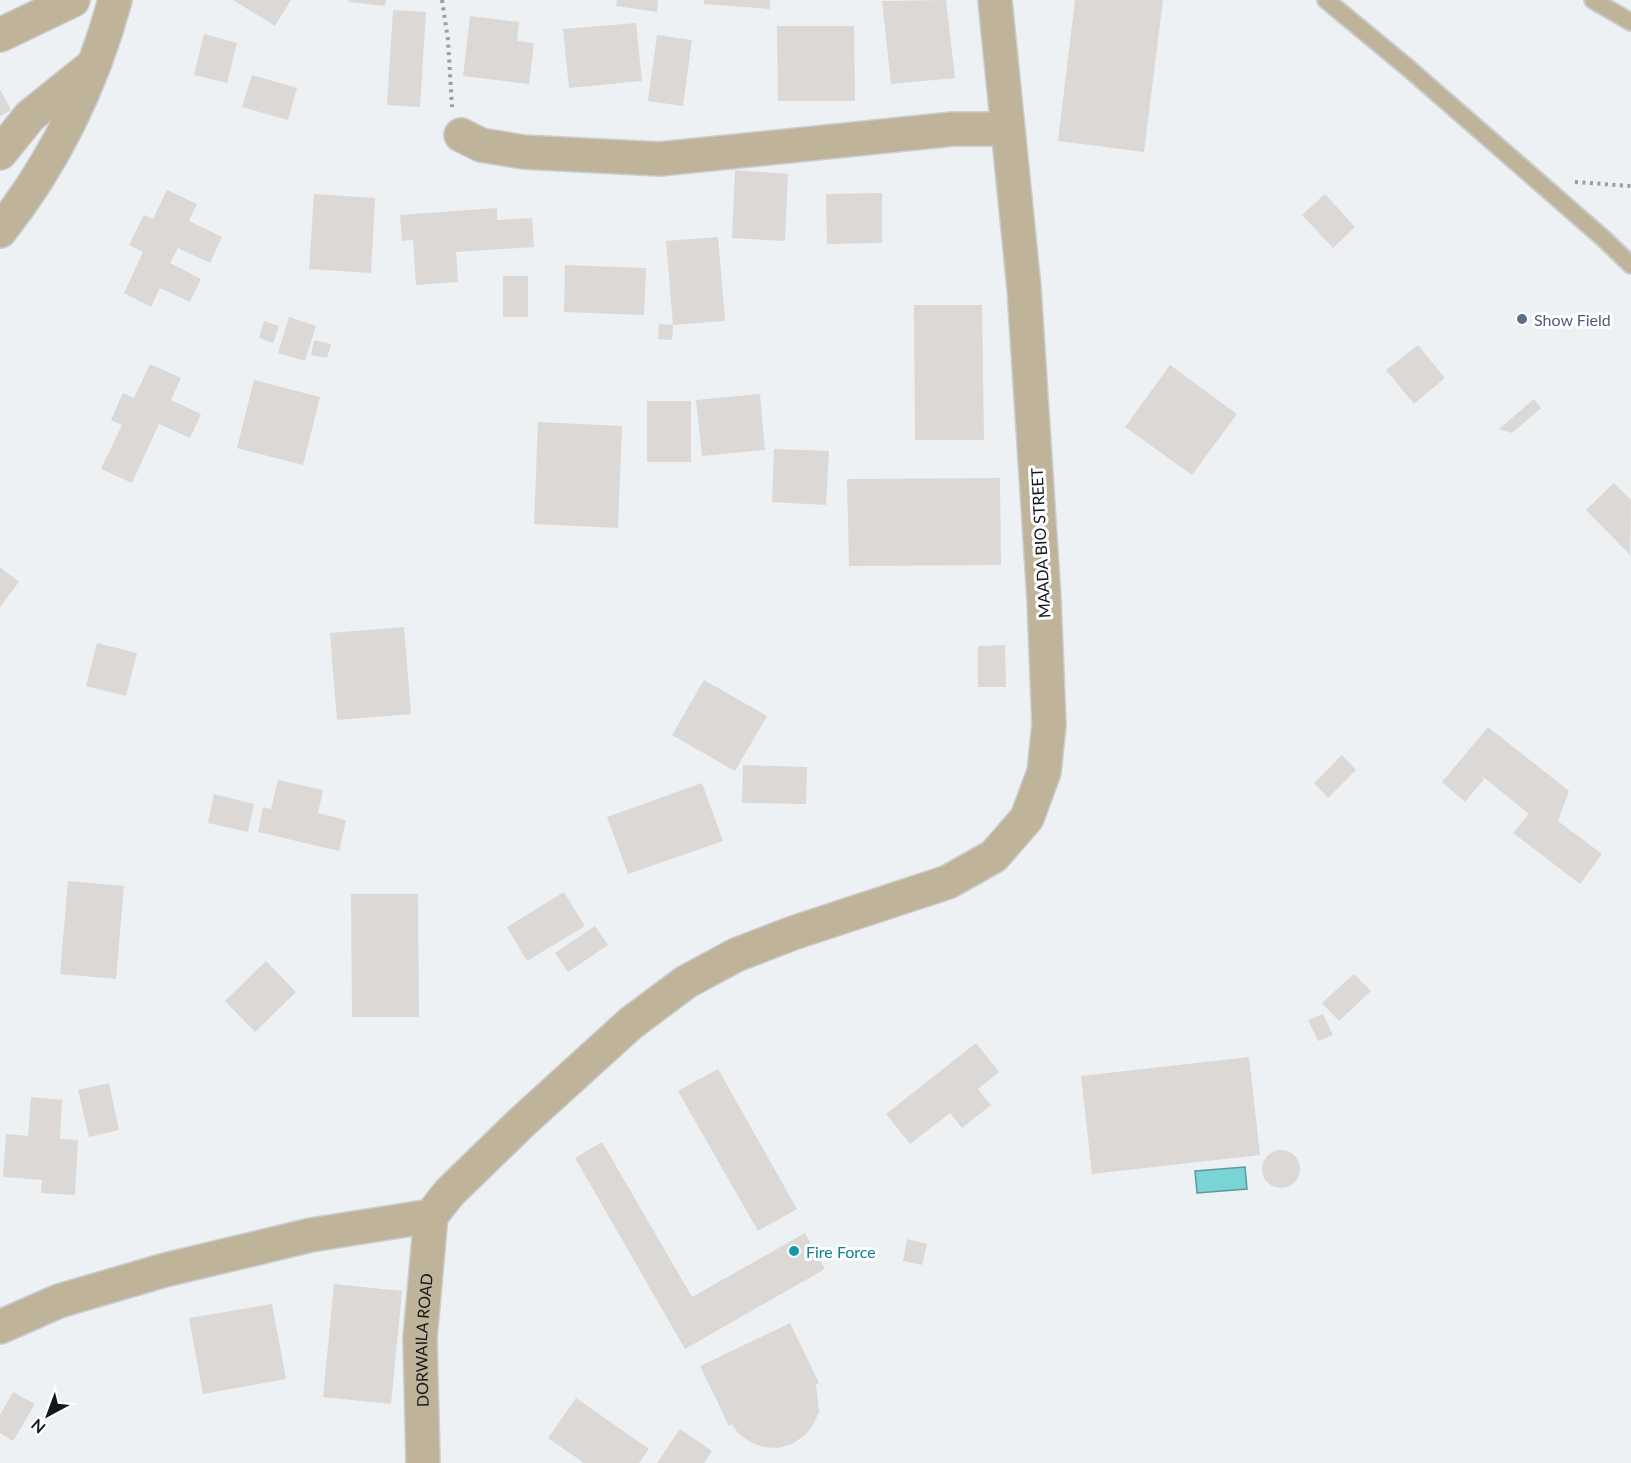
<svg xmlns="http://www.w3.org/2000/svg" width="1631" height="1463" font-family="Lato,sans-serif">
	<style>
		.water { fill: #7ad3d4; stroke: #5b9a9b; stroke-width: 1.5 }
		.building { fill: #dcd8d5 }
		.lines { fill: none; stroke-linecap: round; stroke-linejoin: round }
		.service-casing { stroke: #caced1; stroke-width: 20 }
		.minor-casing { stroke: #caced1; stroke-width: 36 }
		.path { stroke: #9b9ea1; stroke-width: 4; stroke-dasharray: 3 4.5; stroke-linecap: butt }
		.service { stroke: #bfb49a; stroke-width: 16 }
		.minor { stroke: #bfb49a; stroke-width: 33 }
		.service-dot { fill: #5c6f8a; stroke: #fcfeff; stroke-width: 2 }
		.culture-dot { fill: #0f9aa8; stroke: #fcfeff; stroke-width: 2 }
		.labels { text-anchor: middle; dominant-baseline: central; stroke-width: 6; stroke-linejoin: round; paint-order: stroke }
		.service-label { font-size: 16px; fill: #4e5e75; stroke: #fcfeff; text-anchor: start }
		.street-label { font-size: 16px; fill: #141617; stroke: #fcfeff }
		.culture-label { font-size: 16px; fill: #0d838f; stroke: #fcfeff; text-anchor: start }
	</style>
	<rect width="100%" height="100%" fill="#edf1f4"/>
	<path class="water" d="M1245,1167L1247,1189L1197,1193L1195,1171Z"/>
	<path class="building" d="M233,0H291L275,26Z
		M349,0H386L385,6L348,2Z
		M617,0H658L657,12L616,6Z
		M704,0H770V9L704,4Z
		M946,0L955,78L891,84L882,1Z
		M1075,0H1163L1144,152L1058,141Z
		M393,10L426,12L420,107L387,105Z
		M470,16L519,22L517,41L534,43L529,84L463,76Z
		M636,23L642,81L569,88L563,29Z
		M777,26H854L855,101H778Z
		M204,34L237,43L227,83L194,75Z
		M657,35L692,40L683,106L648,101Z
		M252,75L297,88L288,120L242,107Z
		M0,89L11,110L0,116Z
		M735,170L788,174L785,241L732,238Z
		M167,190L197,204L189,221L222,237L210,263L178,248L170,263L201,279L190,302L160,288L151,307L124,293L143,252L129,245L144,215L153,219Z
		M882,193V243L827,244L826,194Z
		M314,194L375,198L371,273L309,269Z
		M1325,194L1355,227L1333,248L1302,215Z
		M497,208V220L532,218L534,247L456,252L458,282L416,285L413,240L402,241L400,215Z
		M718,237L725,321L673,325L666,241Z
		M565,265L646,268L644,315L564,312Z
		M503,276H528V317H503Z
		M914,305H982L984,440H915Z
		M289,317L316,326L305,361L278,353Z
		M264,321L279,326L273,343L259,338Z
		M659,324L673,325L672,340L658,339Z
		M314,340L331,344L327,358L311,355Z
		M1418,345L1445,378L1414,404L1386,370Z
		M150,364L181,378L171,400L201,414L190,438L159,424L132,483L101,469L122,425L111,420L123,393L134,398Z
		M1170,365L1237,414L1192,475L1125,427Z
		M254,380L320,397L303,465L237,448Z
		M760,394L765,450L702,456L696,400Z
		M1534,399L1541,408L1512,433L1499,429Z
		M647,401H691V462H647Z
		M538,422L622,426L618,528L534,524Z
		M774,449L829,451L826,505L772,502Z
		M1000,478L1001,565L849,566L847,479Z
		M1614,483L1631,500L1630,555L1586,510Z
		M0,567L19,582L0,607Z
		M404,627L411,714L337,720L330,633Z
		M97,643L137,653L126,696L86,686Z
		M1005,645L1006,687H978V646Z
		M704,680L767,716L735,771L672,735Z
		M1488,727L1569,791L1558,821L1602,854L1580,884L1513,833L1529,814L1477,772L1484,779L1465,802L1442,782Z
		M1342,755L1356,770L1328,798L1314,783Z
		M743,765L807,767L806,804L742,803Z
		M278,780L323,790L318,813L346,820L339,851L258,832L263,807L271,809Z
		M702,783L723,841L628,874L607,817Z
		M214,794L254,804L248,832L208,823Z
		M68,881L124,886L116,979L60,974Z
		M564,892L585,926L527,961L507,927Z
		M351,894H418L419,1017H352Z
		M595,926L608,945L568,972L555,953Z
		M266,961L296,992L255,1032L225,1001Z
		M1354,974L1371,991L1339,1021L1322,1003Z
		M1323,1014L1333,1035L1318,1041L1308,1020Z
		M976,1043L999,1072L978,1089L991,1105L962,1128L950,1113L910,1144L886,1114Z
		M1249,1057L1260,1155L1092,1174L1081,1076Z
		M718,1069L797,1209L758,1231L678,1091Z
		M109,1083L119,1130L89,1137L78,1090Z
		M31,1097L62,1100L60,1139L78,1140L75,1195L41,1193L42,1180L3,1177L6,1134L28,1136Z
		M602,1142L692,1297L805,1233L825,1269L685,1349L575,1158Z
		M1262 1169a19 19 0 1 1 38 0a19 19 0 1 1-38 0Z
		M907,1239L927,1244L922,1265L903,1261Z
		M334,1284L402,1291L391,1404L323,1397Z
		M272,1304L286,1379L203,1394L189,1318Z
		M790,1323L819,1383L816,1384L819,1412L813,1425L804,1436L792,1444L778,1448L763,1447L750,1442L738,1433L732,1424L729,1426L700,1366Z
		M13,1392L35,1404L13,1441L0,1433V1415Z
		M576,1398L649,1449L639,1463H584L548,1438Z
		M680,1429L712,1451L704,1463H657Z"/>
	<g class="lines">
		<defs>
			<path id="service" d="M1326,0L1407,67L1603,238L1631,265
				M1593,0L1631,22"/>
			<g id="minor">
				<path d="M0,35L73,0"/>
				<path d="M461,135L481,145L523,152L660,159L953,129H1007"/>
				<path d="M0,153L30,116L91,67"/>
				<path d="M0,231C54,163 92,85 115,0"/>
				<path d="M0,1327L59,1301L165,1270L311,1235L431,1216L449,1193L521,1123L631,1023L686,982L736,955L793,933L948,882L994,856L1027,818L1044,772L1049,725L1044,599L1024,288L995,0"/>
				<path id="s1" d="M423,1463L420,1338L431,1216"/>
			</g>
		</defs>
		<use href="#service" class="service-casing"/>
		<use href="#minor" class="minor-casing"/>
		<path class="path" d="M442,0L448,40L452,107
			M1575,182L1631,186"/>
		<use href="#service" class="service"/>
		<use href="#minor" class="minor"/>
	</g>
	<circle class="service-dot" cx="1522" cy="319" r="6"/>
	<circle class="culture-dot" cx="794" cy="1251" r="6"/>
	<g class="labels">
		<g class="service-label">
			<text x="1534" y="319">Show Field</text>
		</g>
		<g class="street-label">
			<text transform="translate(1040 543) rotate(-93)">MAADA BIO STREET</text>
			<text stroke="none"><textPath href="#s1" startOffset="123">DORWAILA ROAD</textPath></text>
		</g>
		<g class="culture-label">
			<text x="806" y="1251">Fire Force</text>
		</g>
	</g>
	<g transform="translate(48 1415) rotate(221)" stroke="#fcfeff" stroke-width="4.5" paint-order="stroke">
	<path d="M0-4.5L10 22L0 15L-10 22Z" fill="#141617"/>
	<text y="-9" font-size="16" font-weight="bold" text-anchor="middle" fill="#141617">N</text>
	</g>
</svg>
